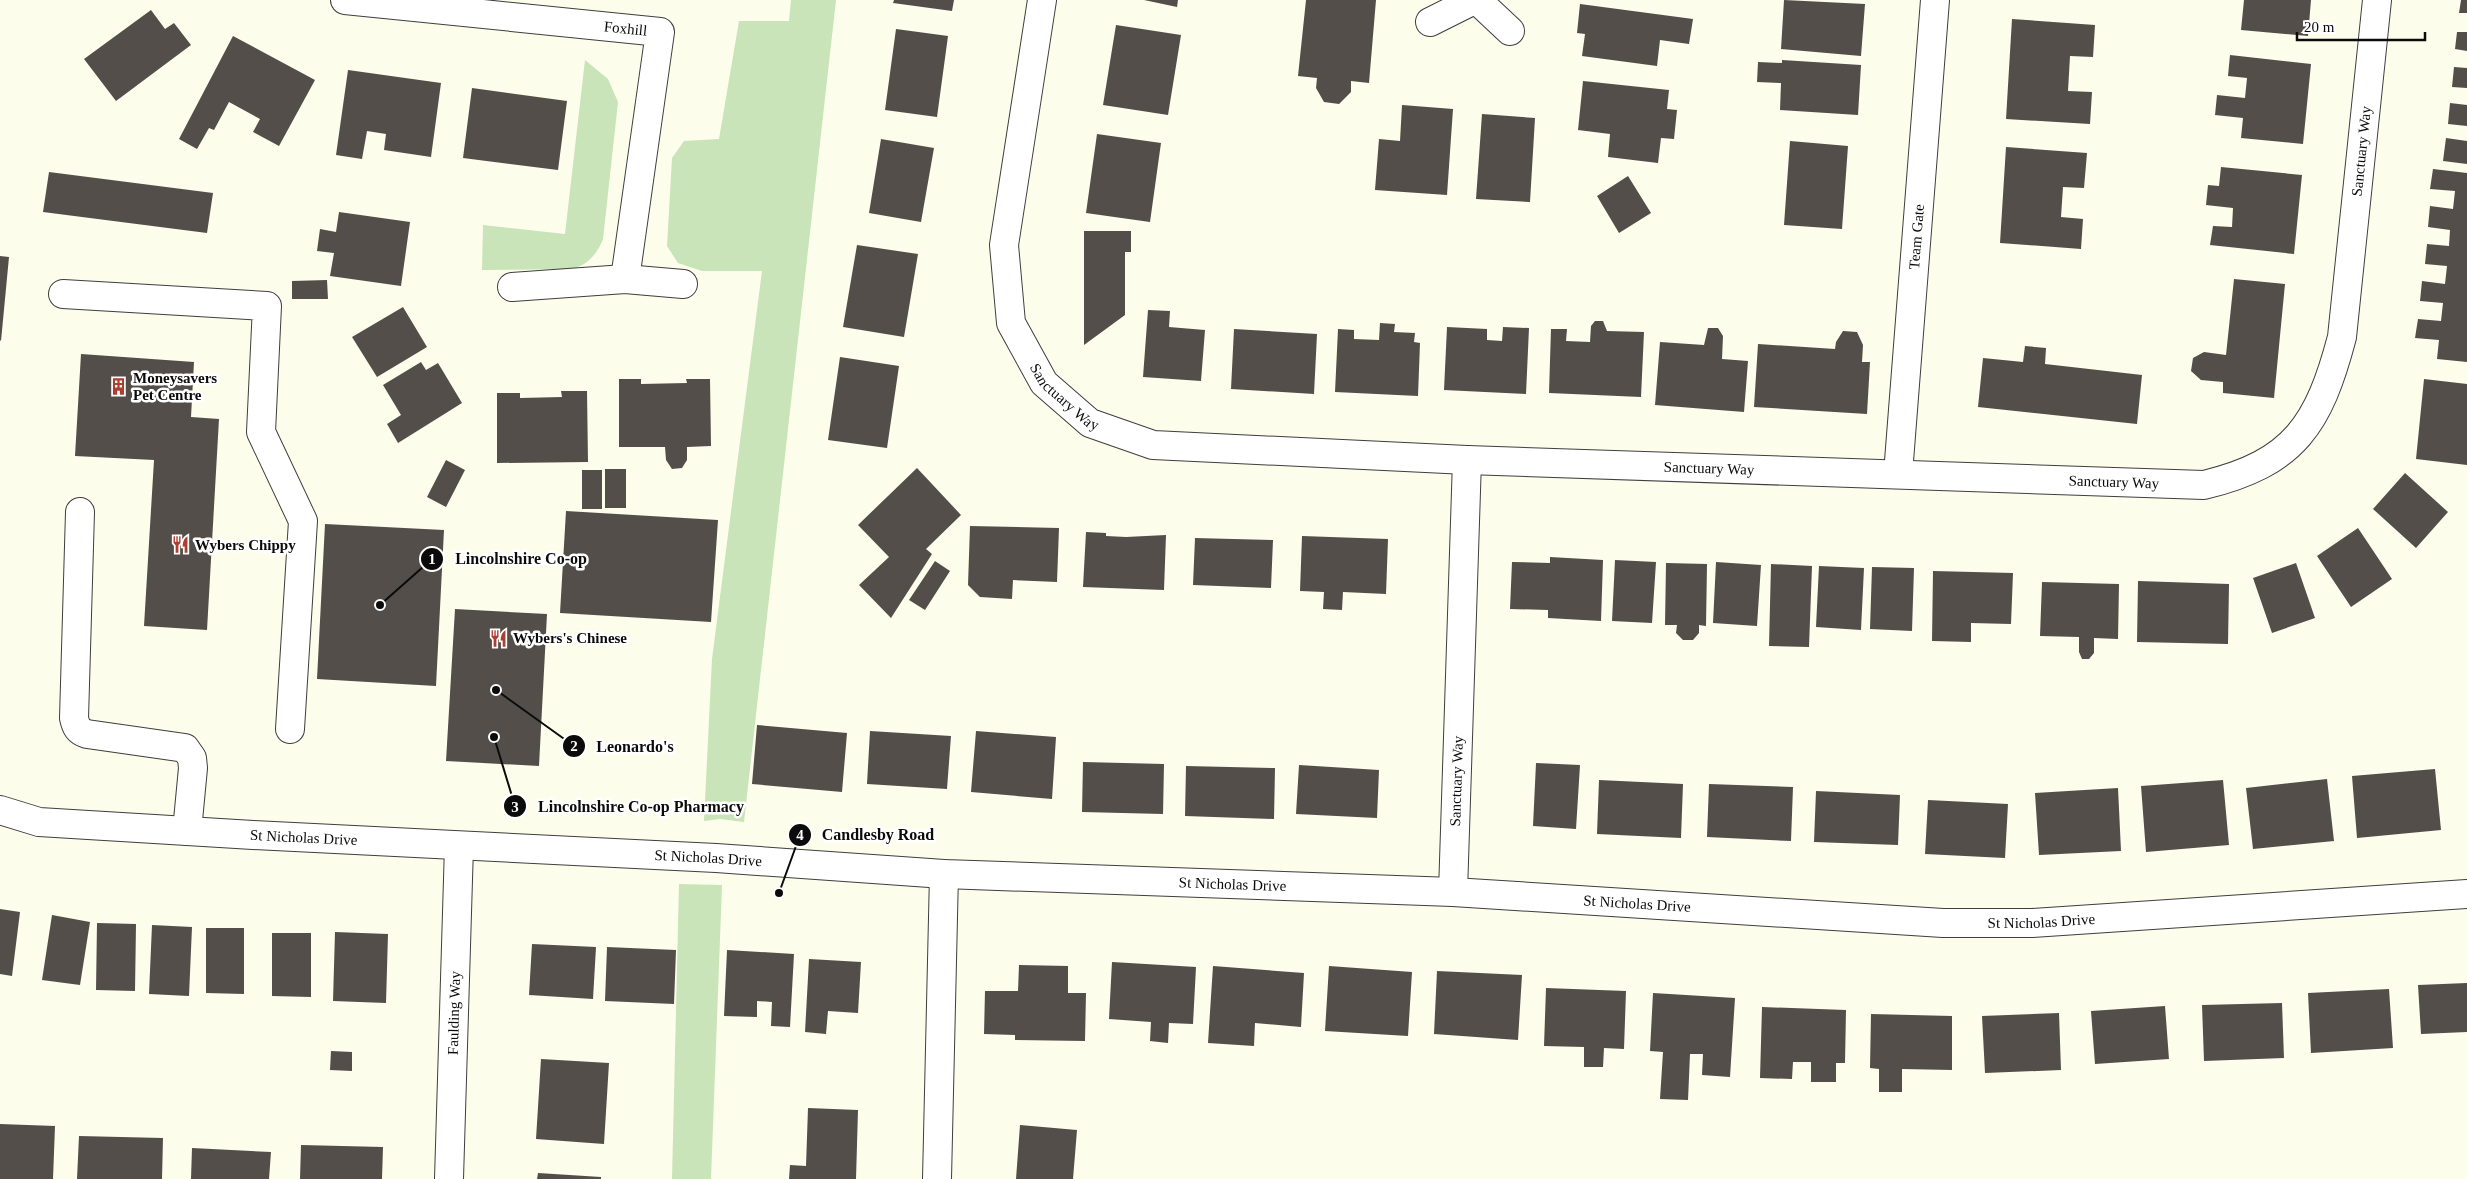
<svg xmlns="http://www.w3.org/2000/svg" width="2467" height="1179" font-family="'Times New Roman',serif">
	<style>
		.green { fill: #c8e4b8 }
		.building { fill: #534e49 }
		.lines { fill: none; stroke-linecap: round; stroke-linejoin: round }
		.minor-casing { stroke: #3e3e3e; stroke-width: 30 }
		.minor { stroke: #fff; stroke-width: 28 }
		.labels { text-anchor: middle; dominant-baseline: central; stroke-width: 5; stroke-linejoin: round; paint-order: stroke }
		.street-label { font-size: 15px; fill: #0b0b0b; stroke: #fff }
		.poi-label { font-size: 15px; font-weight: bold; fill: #0b0b0b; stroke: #fff; text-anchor: start }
		.leader { fill: none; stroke: #0b0b0b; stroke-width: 2 }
		.callout-dot { fill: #0b0b0b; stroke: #fff; stroke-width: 2 }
		.mark-label { font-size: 15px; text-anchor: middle; font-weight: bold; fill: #fff }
		.callout-label { font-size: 16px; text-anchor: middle; font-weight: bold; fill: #0b0b0b; stroke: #fff; stroke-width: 5; stroke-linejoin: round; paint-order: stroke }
	</style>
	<rect width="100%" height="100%" fill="#fdfdeb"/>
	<path class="green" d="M791,0H836L744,822L720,819L704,821L712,659L762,271H702L678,263L667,246L672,158L684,141L719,139L739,21H789Z
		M585,60L608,79L618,102L603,239C597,254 588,265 572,269L482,270L483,225L565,234Z
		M679,884L722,885L711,1179H672Z"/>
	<path class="building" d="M894,0H954L952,11L893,3Z
		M1144,0H1178L1177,7Z
		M1306,0H1376L1369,83L1351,81V92L1339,104L1324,102L1316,88L1317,78L1298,76Z
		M1784,0L1865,4L1861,56L1781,49Z
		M2244,0H2311L2308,36L2241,30Z
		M2461,0H2467V13H2459Z
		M1580,4L1693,19L1689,44L1660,40L1657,66L1582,56L1585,34L1577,33Z
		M151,10L165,29L174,23L191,45L116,101L84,59Z
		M2012,19L2095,25L2093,57L2070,56L2068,91L2092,92L2090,124L2006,119Z
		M1116,25L1181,35L1168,115L1103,105Z
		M896,29L948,36L937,117L885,110Z
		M2457,32H2467V51L2455,49Z
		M233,36L315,80L279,146L253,132L260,119L229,102L214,130L209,128L197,149L179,139Z
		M2230,55L2311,64L2303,144L2241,138L2243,118L2215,115L2217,95L2245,98L2247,78L2228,76Z
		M1782,60L1861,65L1858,115L1780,110L1781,83L1757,82L1758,62L1782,63Z
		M2454,67L2467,68V88L2452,87Z
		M348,70L441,83L431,157L384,150L386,134L367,131L362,159L336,155Z
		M1583,81L1669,90L1667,109L1677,110L1674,139L1661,138L1658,163L1608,157L1610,134L1578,130Z
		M472,88L567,101L558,170L463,158Z
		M2450,103L2467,105V126L2448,124Z
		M1402,105L1453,109L1447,195L1375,190L1379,139L1400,141Z
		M1482,114L1535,118L1530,202L1476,199Z
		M1097,134L1161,143L1150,222L1086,213Z
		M2446,138L2467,141V164L2443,161Z
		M881,139L934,148L921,222L869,213Z
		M1790,141L1848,146L1842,229L1784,225Z
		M2006,147L2087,153L2084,188L2063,187L2061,217L2083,219L2081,249L2000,243Z
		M2221,167L2302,175L2294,254L2210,245L2213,226L2232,227L2233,208L2206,205L2208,185L2219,186Z
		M2433,169L2467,173V362L2437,359L2439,340L2415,338L2418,319L2441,321L2443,303L2420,301L2422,281L2445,284L2447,266L2425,264L2427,244L2449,246L2450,230L2428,227L2430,206L2453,209L2455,191L2430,189Z
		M49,172L213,193L207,233L43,212Z
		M1628,176L1651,213L1619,233L1597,196Z
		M339,212L410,222L401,286L330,276L334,253L317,251L320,229L336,232Z
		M1084,231H1131V252H1125V315L1084,345Z
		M857,245L918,254L904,337L843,327Z
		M0,256L9,257L1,341L0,340Z
		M2234,279L2285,284L2274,398L2223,393V382L2201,380L2191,371L2193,358L2204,352L2226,355Z
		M327,280L328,299H292V281Z
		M403,307L427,347L377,377L352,337Z
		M1148,310L1170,311L1169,327L1205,330L1201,381L1143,377Z
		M1595,321H1603L1607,331L1644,332L1641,397L1549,393L1551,329H1567L1566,341L1590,342L1591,326Z
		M1380,323L1395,324L1394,332L1415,333L1414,342L1420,343L1418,396L1335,392L1338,329L1354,330V339L1379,340Z
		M1447,327L1487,329V340L1502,341L1503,327L1529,328L1526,394L1444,390Z
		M1708,328H1718L1723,336L1722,359L1748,361L1744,412L1655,405L1660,342L1704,345Z
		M1234,329L1317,334L1314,394L1231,389Z
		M1843,331L1857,332L1863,345L1862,362H1870L1867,414L1754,407L1758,344L1835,349L1836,342Z
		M2025,346L2046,348L2045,364L2142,375L2137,424L1978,407L1983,358L2023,362Z
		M81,354L194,362L191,417L219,419L207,630L144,626L154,460L75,456Z
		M840,357L899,366L887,448L828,440Z
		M421,362L426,370L438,363L462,403L398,443L387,424L401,415L383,385Z
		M619,379H641V384L687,383L686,379H710L711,446L687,447V460L682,468L672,469L666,460L665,447H619Z
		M2424,379L2467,384V465L2416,459Z
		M561,391H587L588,462L497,463V393H520V398L562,397Z
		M446,460L465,470L446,507L427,497Z
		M917,468L961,515L926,549L932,554L891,618L859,585L889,557L858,525Z
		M605,469H626V508H605Z
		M582,470H602V509H582Z
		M2405,473L2448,512L2416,548L2373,509Z
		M566,511L718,520L711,622L560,613Z
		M325,524L444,530L436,686L317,679Z
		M970,526L1059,528L1057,582L1013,580L1012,599L980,597L968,585Z
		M2358,528L2392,579L2351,607L2317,556Z
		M1086,532L1106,533V536L1126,537L1166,535L1164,590L1083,587Z
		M1302,536L1388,539L1386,594L1343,592L1342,610L1323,609L1324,592L1300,591Z
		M1195,538L1273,540L1271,588L1193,585Z
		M1550,557L1603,560L1601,621L1548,618V610L1510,609L1512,562L1550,563Z
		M1615,560L1656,562L1652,623L1612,621Z
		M935,561L950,571L925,610L909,600Z
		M1716,562L1761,565L1757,626L1713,623Z
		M1666,563L1707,564L1706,626L1699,625V633L1693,640H1683L1676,633L1677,625H1665Z
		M2296,563L2315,618L2272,633L2253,578Z
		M1771,564L1812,566L1809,647L1769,646Z
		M1819,566L1864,568L1861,630L1816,627Z
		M1872,567L1914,568L1912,631L1870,629Z
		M1933,571L2013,573L2011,624L1971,623V642L1932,641Z
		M2138,581L2229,584L2228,644L2137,642Z
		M2042,582L2119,584L2118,639L2094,638V653L2089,659H2082L2079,652V637L2040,636Z
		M455,609L547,614L539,766L446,761Z
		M757,725L847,733L842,792L752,784Z
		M870,731L951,736L947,789L867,784Z
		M976,731L1056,737L1052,799L971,792Z
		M1083,762L1164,764L1163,814L1082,812Z
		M1536,763L1580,765L1576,829L1533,826Z
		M1299,765L1379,770L1377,818L1296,814Z
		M1186,766L1275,768L1274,819L1185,816Z
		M2435,769L2441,830L2357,838L2352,776Z
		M2327,779L2334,841L2253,849L2246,788Z
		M1599,780L1683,784L1681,838L1597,834Z
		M2223,780L2229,845L2146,852L2141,786Z
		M1709,784L1793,787L1791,841L1707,837Z
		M2118,788L2121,851L2039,855L2035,793Z
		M1816,791L1900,795L1898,845L1814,842Z
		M1928,800L2008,804L2005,858L1925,854Z
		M0,909L20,912L12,976L0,974Z
		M52,915L90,922L80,985L42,980Z
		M97,923L136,924L135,991L96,990Z
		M152,925L192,927L189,996L149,994Z
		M206,928H244V994L206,993Z
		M335,932L388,934L386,1003L333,1001Z
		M272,933H311V997L272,996Z
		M532,944L596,947L593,999L529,995Z
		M607,947L676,950L674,1004L605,1001Z
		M727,950L794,954L790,1027L771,1026L772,1002L757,1001V1017L724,1016Z
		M809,959L861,962L858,1013L828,1011L826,1034L805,1032Z
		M1112,962L1196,967L1193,1024L1169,1023L1168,1043L1150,1041L1151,1022L1109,1019Z
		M1019,965L1068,966V993H1086L1085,1041L1015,1040V1035L984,1034L985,991H1018Z
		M1213,966L1304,973L1301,1027L1255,1023L1254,1046L1208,1043Z
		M1329,966L1412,972L1408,1036L1325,1031Z
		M1437,971L1522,975L1518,1040L1434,1034Z
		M2467,983V1032L2421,1034L2418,985Z
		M1546,988L1626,991L1624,1049L1604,1048L1603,1067H1584V1047L1544,1046Z
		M2389,989L2393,1048L2311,1053L2308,993Z
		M1653,993L1735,998L1730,1077L1702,1075L1703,1054H1690L1688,1100L1660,1099L1663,1052L1650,1051Z
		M2282,1003L2284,1058L2204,1061L2202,1005Z
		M2165,1006L2169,1059L2095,1064L2091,1011Z
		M1762,1007L1846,1010L1845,1063H1836V1082H1811V1062H1793L1792,1079L1760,1078Z
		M2059,1013L2061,1070L1985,1073L1982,1016Z
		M1871,1014L1952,1016V1070L1902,1069V1092H1879V1069L1870,1068Z
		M331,1051L352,1052V1071L330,1070Z
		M541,1059L609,1063L604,1144L536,1139Z
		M808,1108L858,1110L856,1179H789L790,1165L806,1166Z
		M0,1124L55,1126L53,1179H0Z
		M1020,1125L1077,1130L1073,1179H1016Z
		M79,1136L163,1138L162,1179H77Z
		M301,1145L383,1147L382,1179H300Z
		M192,1148L271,1152L269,1179H191Z
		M538,1173L601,1177V1179H537Z"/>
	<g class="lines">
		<defs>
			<g id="minor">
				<path id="s1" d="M345,0L660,32L625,279"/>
				<path id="s2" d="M1042,0L1004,245L1011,323L1044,383L1090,423L1153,445L1467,460L2204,485C2295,463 2319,424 2342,337L2377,0"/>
				<path d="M1477,0L1510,31"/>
				<path d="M1430,22L1474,0"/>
				<path d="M512,287L625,279L683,284"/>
				<path d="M63,294L267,306L261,432L303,521L290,729"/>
				<path id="s3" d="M1898,474L1935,0"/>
				<path d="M80,512L74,718C76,727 78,731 87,734L185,748L192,758L193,768L187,831"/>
				<path id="s4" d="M0,810L39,822L253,835L716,858L944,874L1453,892L1943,923H2032L2467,894"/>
				<path id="s5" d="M1453,892L1467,460"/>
				<path id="s6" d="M449,1179L459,846"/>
				<path d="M937,1179L944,874"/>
			</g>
		</defs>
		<use href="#minor" class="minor-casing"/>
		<use href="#minor" class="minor"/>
	</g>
	<defs>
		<symbol id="building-bare" viewBox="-9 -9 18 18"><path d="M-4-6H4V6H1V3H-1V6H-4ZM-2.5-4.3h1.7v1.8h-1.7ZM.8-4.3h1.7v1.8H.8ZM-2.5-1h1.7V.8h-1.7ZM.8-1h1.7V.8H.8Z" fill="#ae3e30" stroke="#fff" stroke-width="2.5" paint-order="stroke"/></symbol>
		<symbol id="restaurant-bare" viewBox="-9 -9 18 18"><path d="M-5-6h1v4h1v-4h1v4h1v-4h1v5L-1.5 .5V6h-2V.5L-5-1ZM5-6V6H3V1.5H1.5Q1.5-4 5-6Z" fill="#ae3e30" stroke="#fff" stroke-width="2.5" paint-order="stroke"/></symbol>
	</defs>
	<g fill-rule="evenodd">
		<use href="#building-bare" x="106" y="374" width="25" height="25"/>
		<use href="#restaurant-bare" x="168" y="532" width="25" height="25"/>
		<use href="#restaurant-bare" x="486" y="626" width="25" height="25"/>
	</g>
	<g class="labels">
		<g class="street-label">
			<text stroke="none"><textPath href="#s1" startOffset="282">Foxhill</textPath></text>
			<text stroke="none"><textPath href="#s2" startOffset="1978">Sanctuary Way</textPath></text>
			<text stroke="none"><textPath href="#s3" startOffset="238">Team Gate</textPath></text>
			<text stroke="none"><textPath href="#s2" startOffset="419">Sanctuary Way</textPath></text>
			<text stroke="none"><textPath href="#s2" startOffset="1079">Sanctuary Way</textPath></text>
			<text stroke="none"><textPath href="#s2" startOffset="1484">Sanctuary Way</textPath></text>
			<text stroke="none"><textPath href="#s5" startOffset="111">Sanctuary Way</textPath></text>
			<text stroke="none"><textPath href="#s4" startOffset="306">St Nicholas Drive</textPath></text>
			<text stroke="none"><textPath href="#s4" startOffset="711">St Nicholas Drive</textPath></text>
			<text stroke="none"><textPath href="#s4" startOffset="1236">St Nicholas Drive</textPath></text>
			<text stroke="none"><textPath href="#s4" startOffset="1641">St Nicholas Drive</textPath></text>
			<text stroke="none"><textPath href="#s4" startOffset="2046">St Nicholas Drive</textPath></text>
			<text stroke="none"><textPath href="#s6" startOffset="166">Faulding Way</textPath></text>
		</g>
		<g class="poi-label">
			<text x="133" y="378">Moneysavers<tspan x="133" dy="17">Pet Centre</tspan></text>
			<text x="195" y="545">Wybers Chippy</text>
			<text x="513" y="638">Wybers's Chinese</text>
		</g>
	</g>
	<path class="leader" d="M380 605L432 559M496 690L574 746M494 737L515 806M779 893L800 835"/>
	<g class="callout-dot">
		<circle cx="380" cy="605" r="5"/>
		<circle cx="496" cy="690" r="5"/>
		<circle cx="494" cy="737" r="5"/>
		<circle cx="779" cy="893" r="5"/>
		<circle cx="432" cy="559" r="12"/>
		<circle cx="574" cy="746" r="12"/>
		<circle cx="515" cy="806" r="12"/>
		<circle cx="800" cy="835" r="12"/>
	</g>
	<g class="mark-label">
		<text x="432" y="564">1</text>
		<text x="574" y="751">2</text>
		<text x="515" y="812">3</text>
		<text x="800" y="840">4</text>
	</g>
	<g class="callout-label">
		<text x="521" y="564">Lincolnshire Co-op</text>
		<text x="635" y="752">Leonardo's</text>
		<text x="641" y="812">Lincolnshire Co-op Pharmacy</text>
		<text x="878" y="840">Candlesby Road</text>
	</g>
	<path d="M2297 32v8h128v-8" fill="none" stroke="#0b0b0b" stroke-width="2.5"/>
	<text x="2304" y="32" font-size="15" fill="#0b0b0b" stroke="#ffffff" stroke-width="4" paint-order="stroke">20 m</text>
</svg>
